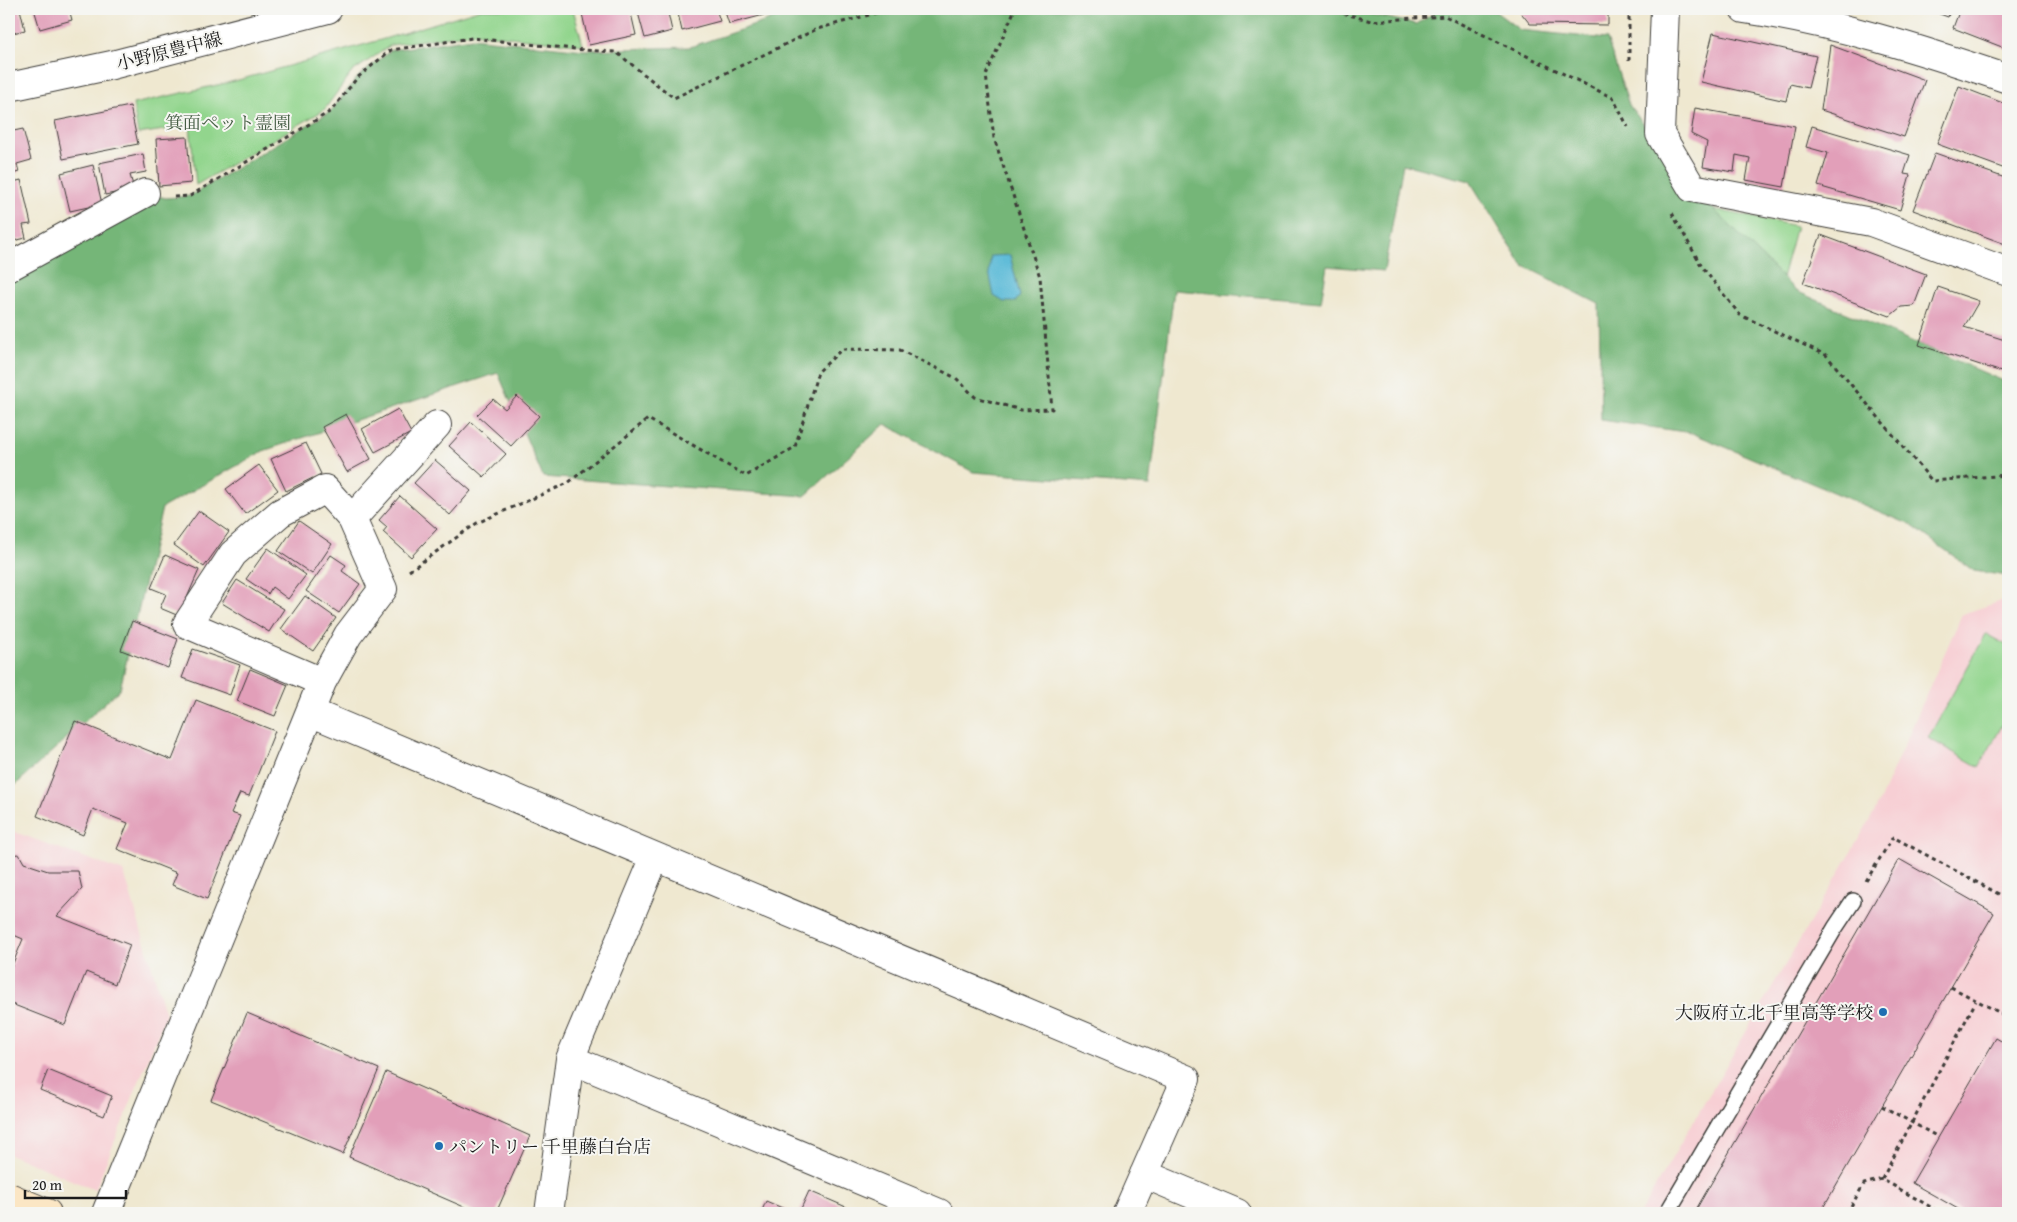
<svg xmlns="http://www.w3.org/2000/svg" width="2017" height="1222" font-family="'Gentium Book Plus','Noto Serif JP',serif">
	<style>
		.built { fill: #f7cfd4 }
		.green { fill: #92d58d; stroke: #577854 }
		.forest { fill: #75b678; stroke: #48694a }
		.water { fill: #59b9d7; stroke: #3a6a7a }
		.building { fill: #e29fb9 }
		.lines { fill: none; stroke-linecap: round; stroke-linejoin: round }
		.service-casing { stroke: #3c3b37; stroke-width: 18 }
		.minor-casing { stroke: #3c3b37; stroke-width: 30 }
		.tertiary-casing { stroke: #3c3b37; stroke-width: 30 }
		.secondary-casing { stroke: #3c3b37; stroke-width: 30 }
		.path { stroke: #3c3b37; stroke-width: 3; stroke-dasharray: 4 4; stroke-linecap: butt }
		.service { stroke: #fff; stroke-width: 15 }
		.minor { stroke: #fff; stroke-width: 28 }
		.tertiary { stroke: #fff; stroke-width: 28 }
		.secondary { stroke: #fbe6c4; stroke-width: 28 }
		.path-bridge { stroke: #3c3b37; stroke-width: 3; stroke-dasharray: 4 4; stroke-linecap: butt }
		.poi-dot { fill: #1f6fb2; stroke: #f6f6f2; stroke-width: 2 }
		.labels { text-anchor: middle; dominant-baseline: central; stroke-width: 4; stroke-linejoin: round; paint-order: stroke }
		.street-label { font-size: 18px; fill: #1c1c1c; stroke: #f6f6f2 }
		.park-label { font-size: 18px; fill: #455d44; stroke: #f6f6f2 }
		.poi-label { font-size: 18px; fill: #1c1c1c; stroke: #f6f6f2; text-anchor: end }
	</style>
	<rect width="100%" height="100%" fill="#f6f6f2"/>
	<filter id="ink" filterUnits="userSpaceOnUse"><feTurbulence type="fractalNoise" baseFrequency=".02" numOctaves="2"/><feDisplacementMap in="SourceGraphic" scale="10" xChannelSelector="R" yChannelSelector="G"/><feConvolveMatrix kernelMatrix="1 2 1 2 8 2 1 2 1" color-interpolation-filters="sRGB"/></filter>
	<filter id="wash" filterUnits="userSpaceOnUse"><feTurbulence type="fractalNoise" baseFrequency=".0096" numOctaves="4" result="noise"/><feDisplacementMap in="SourceGraphic" scale="20" xChannelSelector="R" yChannelSelector="G"/><feGaussianBlur stdDeviation="1.12" result="paint"/><feColorMatrix in="noise" values="0 0 0 0 0 0 0 0 0 0 0 0 0 0 0 0 0 1.4 0 .05"/><feComposite in="paint" operator="in"/></filter>
	<g filter="url(#wash)">
		<rect width="100%" height="100%" fill="#efe8d0"/>
		<path class="built" d="M2008,599V1213H1640L1875,811L1962,614Z
			M9,830L124,872L166,1015L95,1190L9,1154Z"/>
		<path class="green" d="M481,9H573L583,45L472,33L391,45L352,72L324,110L196,185L190,126L138,134L133,104L235,81L384,39Z
			M1692,205L1796,226L1779,289Z
			M1986,634L2008,646V715L1979,767L1928,738Z"/>
		<path class="forest" d="M802,9H1345L1417,24L1440,9H1492L1520,30L1607,39L1629,105L1692,188L1796,291L2008,383V576L1974,571L1911,525L1692,433L1601,420L1599,304L1522,265L1470,181L1403,164L1384,271L1327,266L1321,302L1174,290L1150,486L973,472L885,424L805,496L543,477L498,373L263,451L162,508L120,689L10,790L9,789V267L145,193L166,198L190,196L331,111L357,78L391,50L472,38L584,50L690,47Z"/>
		<path class="water" d="M1010,255L1020,296L1015,302H1004L994,296L989,272L991,256Z"/>
		<g id="blocks">
			<path class="building" d="M9,9H20L25,30L9,34Z
				M34,9H69L72,20L40,29Z
				M581,9H630L636,35L589,45Z
				M637,9H673V12L668,13L672,31L645,38Z
				M677,9H716L720,21L682,31Z
				M724,9H763L764,15L729,24Z
				M1518,9H1608V25L1530,24Z
				M1926,9H1951L1948,17Z
				M1960,9H2008L2007,49L1953,28Z
				M1713,33L1816,56L1808,88L1790,84L1786,101L1701,82Z
				M1830,45L1925,80L1904,137L1821,110Z
				M1959,86L2008,105V170L1937,144Z
				M130,106L138,144L63,159L55,121Z
				M1695,108L1795,126L1784,187L1746,180L1750,158L1736,155L1734,172L1703,167L1707,142L1691,134Z
				M1812,126L1910,155L1904,174L1910,175L1900,210L1818,186L1828,153L1806,147Z
				M23,129L31,160L17,164L19,172L9,175V132Z
				M187,137L191,183L159,186L156,139Z
				M1935,153L2008,179V245L1913,210Z
				M143,154L146,172L130,175L134,189L105,195L99,163Z
				M93,165L102,204L70,211L61,173Z
				M21,180L31,224L23,225L26,238L9,242V183Z
				M1821,235L1926,274L1914,306L1901,307L1890,316L1803,283Z
				M1938,287L1979,301L1964,327L2008,341V374L1919,345Z
				M517,396L539,416L511,446L477,415L493,399L505,409Z
				M398,409L411,433L375,452L362,429Z
				M346,414L371,459L347,472L322,427Z
				M471,422L506,454L484,477L449,446Z
				M306,443L321,474L286,491L271,459Z
				M435,460L471,491L450,515L414,483Z
				M259,465L278,490L245,514L226,489Z
				M400,496L437,529L411,557L383,532L387,527L379,520Z
				M199,511L229,532L204,567L174,545Z
				M299,521L332,544L312,574L278,551Z
				M268,548L306,575L288,599L272,587L268,594L246,579Z
				M165,555L199,570L179,616L160,608L166,594L151,588Z
				M331,555L346,565L342,571L360,584L339,613L306,591Z
				M237,580L284,609L269,632L222,603Z
				M305,596L336,618L313,651L281,629Z
				M132,621L178,639L168,668L121,650Z
				M193,649L240,665L230,695L182,678Z
				M250,669L288,685L275,716L237,701Z
				M196,700L275,731L249,796L240,793L231,813L240,816L207,899L172,885L177,873L117,849L128,823L93,809L83,835L37,816L75,721L172,760Z
				M19,854L24,863L48,871H78L82,889L57,916L130,945L115,984L86,972L65,1025L9,1003V973L23,939L9,933V855Z
				M1899,859L1994,913L1820,1213H1694Z
				M247,1013L379,1069L343,1154L211,1100Z
				M1996,1038L2008,1045V1213H1965L1912,1183Z
				M48,1070L112,1096L104,1116L40,1090Z
				M386,1072L530,1136L496,1213H478L349,1157Z
				M809,1191L860,1213H799Z
				M766,1201L794,1213H761Z"/>
		</g>
	</g>
	<g filter="url(#ink)">
		<use href="#blocks" fill-opacity="0" stroke="#3c3b37" stroke-width="1"/>
		<g class="lines">
			<defs>
				<path id="service" d="M1667,1213L1835,928L1853,901"/>
				<path id="minor" d="M1665,9L1660,134L1692,188L1871,222L2008,272
					M1744,9C1834,22 1922,50 2008,79
					M9,267L145,193
					M352,519L437,425
					M310,712L1186,1079L1127,1213
					M570,1059L939,1213
					M1144,1174L1237,1213
					M106,1213L322,682L348,635L383,589L352,519L325,489L280,513L233,554L187,624L322,682
					M549,1213L570,1059L655,857"/>
				<path id="tertiary" d="M9,87L112,65L328,9"/>
				<path id="secondary" d="M9,1197L47,1213"/>
			</defs>
			<use href="#service" class="service-casing"/>
			<use href="#minor" class="minor-casing"/>
			<use href="#tertiary" class="tertiary-casing"/>
			<use href="#secondary" class="secondary-casing"/>
			<path class="path" d="M1328,9L1371,21L1445,16L1613,98L1628,127
				M1629,9V63
				M174,197L190,196L331,111L357,78L391,50L472,38L584,50L616,52L674,98L817,29L891,9
				M1672,213L1702,267L1740,315L1826,355L1932,481L2008,475
				M409,571L477,523L568,483L648,419L746,476L795,447L818,372L842,349L900,350L956,378L975,397L1021,410L1052,409L1040,277L994,138L986,75L1015,9
				M1866,881L1893,837L2008,899
				M1951,987L2008,1017
				M1882,1179L1976,1001
				M1847,1213L1864,1184L1882,1179L1941,1213"/>
			<use href="#service" class="service"/>
			<use href="#minor" class="minor"/>
			<use href="#tertiary" class="tertiary"/>
			<use href="#secondary" class="secondary"/>
			<path class="path-bridge" d="M1882,1106L1938,1137"/>
		</g>
	</g>
	<g class="poi-dot">
		<circle cx="1883" cy="1012" r="5"/>
		<circle cx="439" cy="1146" r="5"/>
	</g>
	<g class="labels">
		<g class="street-label">
			<text transform="translate(169 51) rotate(-14)">小野原豊中線</text>
		</g>
		<g class="park-label">
			<text x="228" y="122">箕面ペット霊園</text>
		</g>
		<g class="poi-label">
			<text x="1873" y="1012">大阪府立北千里高等学校</text>
			<text x="449" y="1146" text-anchor="start">パントリー 千里藤白台店</text>
		</g>
	</g>
	<rect width="2017" height="1222" fill="none" stroke="#f6f6f2" stroke-width="30"/>
	<path d="M25 1190v8h101v-8" fill="none" stroke="#1c1c1c" stroke-width="2.5"/>
	<text x="32" y="1190" font-size="15" fill="#1c1c1c" stroke="#f6f6f2" stroke-width="4" paint-order="stroke">20 m</text>
</svg>
